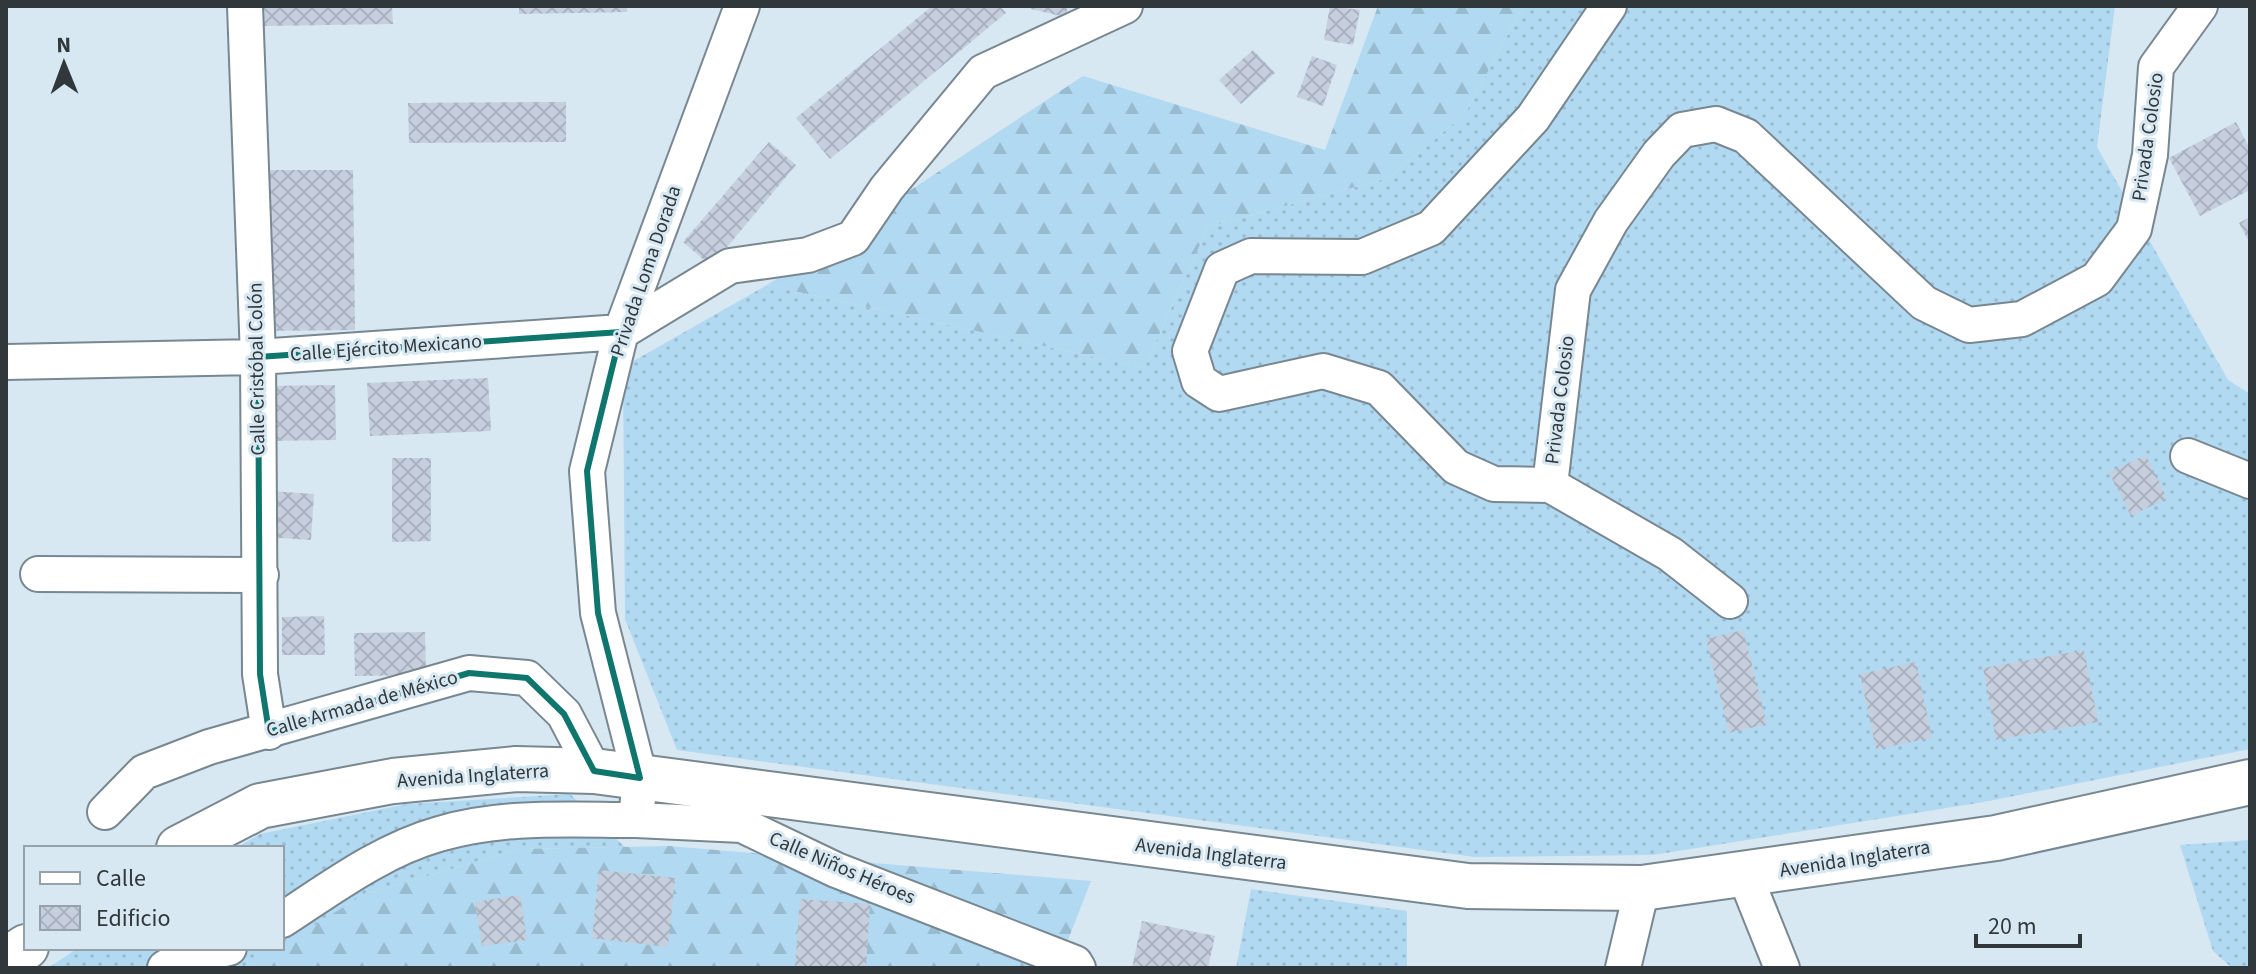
<svg xmlns="http://www.w3.org/2000/svg" width="2256" height="974" font-family="'Source Sans 3',sans-serif">
	<style>
		.grass { fill: url(#grass-dots) }
		.forest { fill: url(#forest-firs) }
		.building { fill: url(#building-cross-hatch) }
		.lines { fill: none; stroke-linecap: round; stroke-linejoin: round }
		.minor-casing { stroke: #788790; stroke-width: 38 }
		.secondary-casing { stroke: #788790; stroke-width: 48 }
		.minor { stroke: #fff; stroke-width: 34 }
		.secondary { stroke: #fff; stroke-width: 44 }
		.marked { fill: none; stroke: #0f766e; stroke-width: 6; stroke-linejoin: round }
		.labels { text-anchor: middle; dominant-baseline: central; stroke-width: 6; stroke-linejoin: round; paint-order: stroke }
		.street-label { font-size: 20px; fill: #31383c; stroke: #d7e8f2 }
	</style>
	<defs>
		<pattern id="grass-dots" width="8" height="8" patternUnits="userSpaceOnUse" patternTransform="scale(2)"><rect width="8" height="8" fill="#b1d9f1"/><path d="M2 2h.1M6 6h.1" fill="none" stroke="#99bbd0" stroke-width="1.8" stroke-linecap="round"/></pattern>
		<pattern id="forest-firs" width="22" height="20" patternUnits="userSpaceOnUse" patternTransform="scale(2)"><rect width="22" height="20" fill="#b1d9f1"/><path d="M5 1l3.5 6h-7zM16 11l3.5 6h-7z" fill="#99bbd0"/></pattern>
		<pattern id="building-cross-hatch" width="8" height="8" patternUnits="userSpaceOnUse" patternTransform="scale(2)"><rect width="8" height="8" fill="#c6cfde"/><path d="M0 0l8 8M0 8l8-8" fill="none" stroke="#abb2bf"/></pattern>
	</defs>
	<rect width="100%" height="100%" fill="#d7e8f2"/>
	<path class="grass" d="M1523,6H2115L2097,147L2228,380L2250,394V749L1984,802L1653,855L1475,857L677,750L625,619L623,367L767,285L1144,368L1208,227L1388,178L1465,114Z
		M570,794L625,847L519,849L363,895L282,947V848H236L260,834L407,804Z
		M2250,840V968H2232L2213,951L2180,845Z
		M1251,889L1407,911V968H1236Z
		M78,948H280L245,968H48Z"/>
	<path class="forest" d="M1378,6H1523L1465,114L1388,178L1208,227L1144,368L767,285L1083,76L1325,150Z
		M669,846L1091,881L1057,968H245L363,895L519,849Z"/>
	<path class="building" d="M260,6H392L393,24L261,26Z
		M519,6H627V12L519,14Z
		M932,6H1000L1006,13L830,159L796,118Z
		M1032,6H1068L1065,17L1031,9Z
		M1330,6L1360,10L1353,45L1324,40Z
		M1253,50L1275,73L1241,104L1219,80Z
		M1312,56L1337,65L1323,106L1297,97Z
		M566,102V142L409,143L408,103Z
		M2236,122L2250,149V190L2200,216L2169,158Z
		M769,142L796,165L711,266L683,242Z
		M260,170H353L355,330L262,331Z
		M2250,217V244L2239,223Z
		M488,378L491,431L370,436L367,383Z
		M335,385L336,440L268,441L267,386Z
		M2146,455L2167,498L2131,516L2109,472Z
		M392,458H431V541L392,542Z
		M270,491L314,494L311,540L266,537Z
		M324,616L325,655H282V617Z
		M1743,630L1767,724L1729,733L1706,639Z
		M425,632L426,675L355,676L354,633Z
		M2084,650L2098,722L1996,740L1983,668Z
		M1916,662L1932,738L1876,749L1860,674Z
		M599,870L675,878L668,947L592,938Z
		M520,895L527,940L482,946L475,902Z
		M800,899L870,904L866,968L795,966Z
		M1142,921L1215,936L1208,968H1132Z"/>
	<g class="lines">
		<defs>
			<path id="minor" d="M245,6L258,357L260,674L269,732
				M742,6L621,332L587,471L598,613L640,778L636,820L742,825L836,870L1075,963L1078,968
				M1609,6L1533,118L1431,228L1362,257L1251,256L1222,269L1190,351L1199,381L1219,394L1323,371L1379,388L1456,467L1494,484L1550,485L1573,290L1611,221L1659,154L1682,130L1716,124L1746,136L1924,303L1969,325L2022,319L2097,279L2134,229L2150,155L2156,67L2200,6
				M6,362L258,357L621,332L730,266L808,255L853,238L887,188L983,72L1125,6
				M2188,456L2250,481
				M1550,485L1670,554L1730,601
				M38,574L261,575
				M105,812L144,772L209,747L469,673L527,678L564,714L594,771
				M1745,876L1782,968
				M282,920C331,888 382,850 439,834C502,815 570,820 636,820
				M165,968L178,960L229,948
				M1623,968L1642,888"/>
			<path id="secondary" d="M179,848L260,806L393,781L516,769L594,771L1468,886L1642,888L1996,838L2250,782
				M6,960L26,947"/>
		</defs>
		<use href="#minor" class="minor-casing"/>
		<use href="#secondary" class="secondary-casing"/>
		<use href="#minor" class="minor"/>
		<use href="#secondary" class="secondary"/>
	</g>
	<path class="marked" d="M621,332L587,471L598,613L640,778L594,771L564,714L527,678L469,673L269,732L260,674L258,357Z"/>
	<g class="labels">
		<g class="street-label">
			<text transform="translate(2148 137) rotate(-82)">Privada Colosio</text>
			<text transform="translate(646 271) rotate(-71)">Privada Loma Dorada</text>
			<text transform="translate(386 348) rotate(-4)">Calle Ejército Mexicano</text>
			<text transform="translate(257 369) rotate(-91)">Calle Cristóbal Colón</text>
			<text transform="translate(1560 400) rotate(-83)">Privada Colosio</text>
			<text transform="translate(362 704) rotate(-16)">Calle Armada de México</text>
			<text transform="translate(473 776) rotate(-4)">Avenida Inglaterra</text>
			<text transform="translate(1211 854) rotate(7)">Avenida Inglaterra</text>
			<text transform="translate(1855 859) rotate(-9)">Avenida Inglaterra</text>
			<text transform="translate(842 868) rotate(23)">Calle Niños Héroes</text>
		</g>
	</g>
	<rect width="2256" height="974" fill="none" stroke="#31383c" stroke-width="16"/>
	<rect x="24" y="846" width="260" height="104" fill="#d7e8f2" stroke="#95a2a9" stroke-width="2"/>
	<rect x="40" y="872" width="40" height="12" fill="#ffffff" stroke="#95a2a9" stroke-width="2"/>
	<text x="96" y="886" font-size="24" fill="#31383c">Calle</text>
	<rect x="40" y="906" width="40" height="24" fill="url(#building-cross-hatch)" stroke="#95a2a9" stroke-width="2"/>
	<text x="96" y="926" font-size="24" fill="#31383c">Edificio</text>
	<g transform="translate(64 64) rotate(359)" stroke="#d7e8f2" stroke-width="6" paint-order="stroke">
	<path d="M0-6L14 30L0 20L-14 30Z" fill="#31383c"/>
	<text y="-12" font-size="22" font-weight="bold" text-anchor="middle" fill="#31383c">N</text>
	</g>
	<path d="M1976 934v12h104v-12" fill="none" stroke="#31383c" stroke-width="4"/>
	<text x="1988" y="934" font-size="24" fill="#31383c" stroke="#d7e8f2" stroke-width="6" paint-order="stroke">20 m</text>
</svg>
